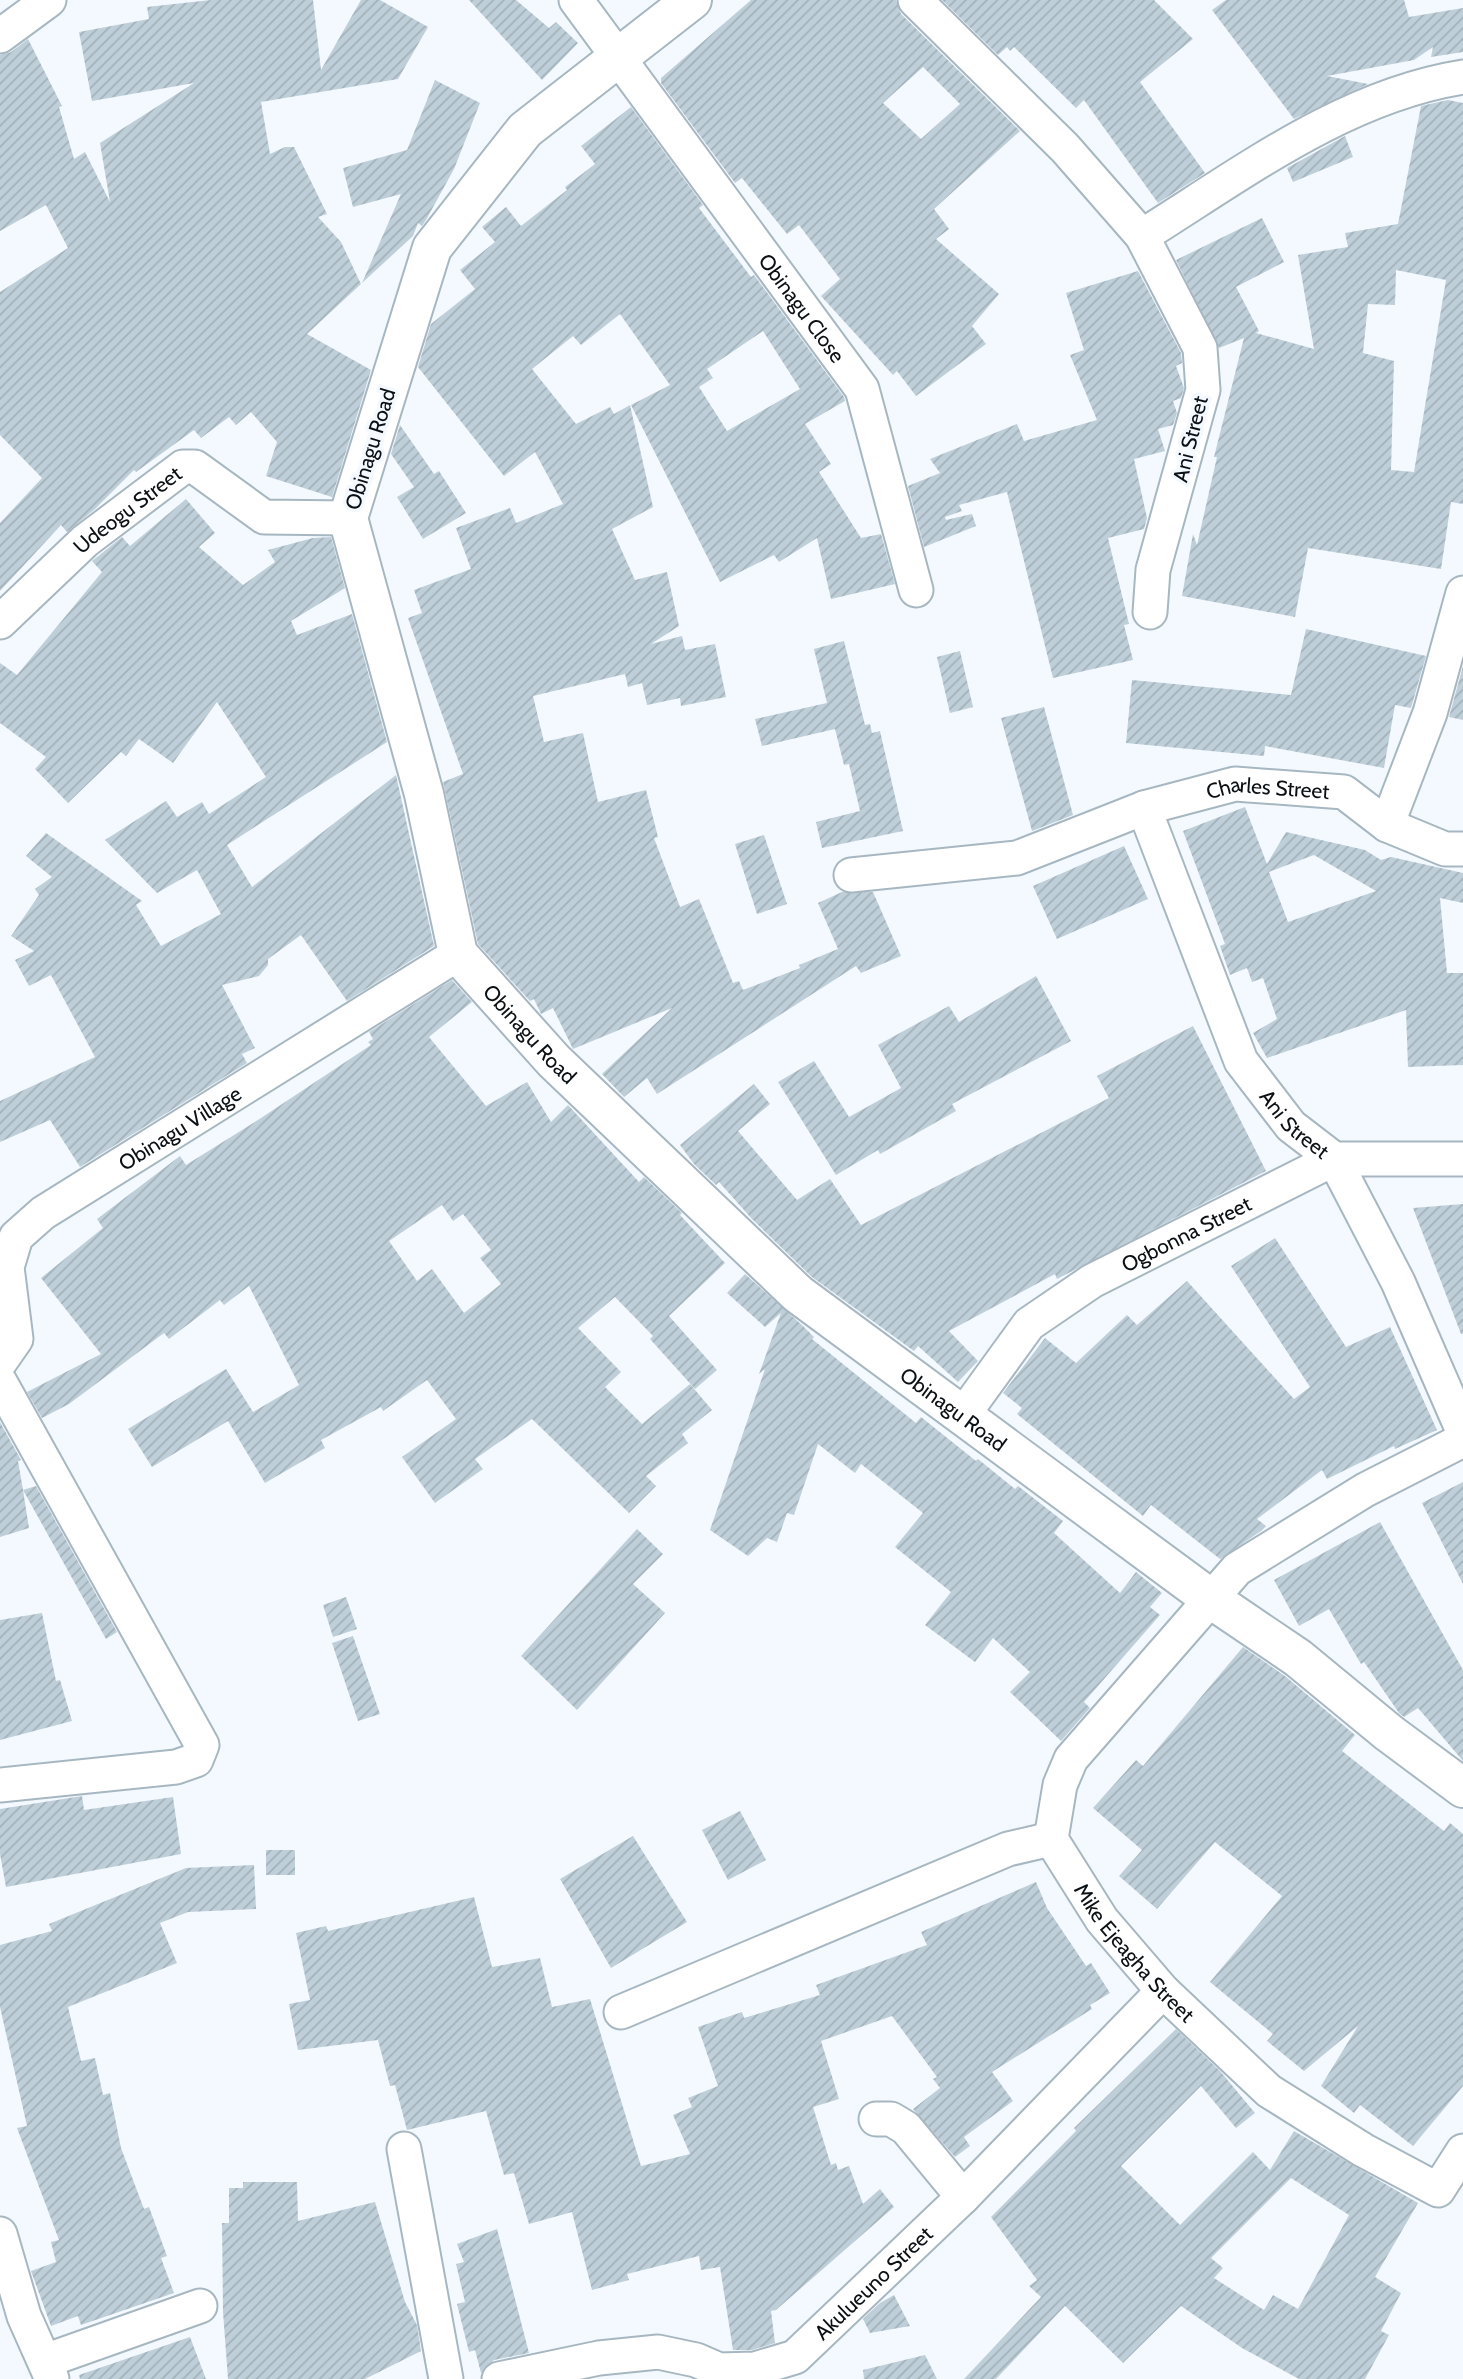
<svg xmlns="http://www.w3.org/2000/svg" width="1463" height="2379" font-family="Cabin,sans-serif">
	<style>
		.building { fill: url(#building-hatch); fill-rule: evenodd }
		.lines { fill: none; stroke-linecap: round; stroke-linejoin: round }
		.street-casing { stroke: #a7b7c1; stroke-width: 37 }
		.secondary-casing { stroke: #a7b7c1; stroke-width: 42 }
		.street { stroke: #fff; stroke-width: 33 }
		.secondary { stroke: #fff; stroke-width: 38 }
		.labels { text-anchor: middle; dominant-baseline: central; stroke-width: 7; stroke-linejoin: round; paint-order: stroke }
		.street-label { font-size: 21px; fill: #0b1014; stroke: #f3f9fe }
	</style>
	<defs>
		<pattern id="building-hatch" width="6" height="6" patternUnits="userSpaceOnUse" patternTransform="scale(1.75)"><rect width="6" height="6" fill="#bfcfd9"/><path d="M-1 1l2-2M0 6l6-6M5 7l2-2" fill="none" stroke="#a3b1b9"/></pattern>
	</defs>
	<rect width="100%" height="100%" fill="#f3f9fe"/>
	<path class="building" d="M211,0H313L321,70L361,0H380L428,27L398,79L261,102L270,154L285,147H294L327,214L318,217L341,242L361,284L307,334L371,370L332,497L266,476L277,442L251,412L236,425L229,417L201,438L194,430L136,472L134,470L95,509L67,532L61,525L0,591V523L42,478L0,435V292L68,248L46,205L0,231V55L11,52L28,39L62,106L59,107L74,159L85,152L110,202L100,143L194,83L92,101L79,32L149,19L147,7Z
		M469,0H516L549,28L556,22L578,43L542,80Z
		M751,0H896L901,14L1020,131L934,209L949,229L936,239L999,294L972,326L986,344L916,396L897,371L893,375L821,296L840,279L799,225L787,234L742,178L735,183L661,83V78ZM923,67L960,104L921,139L883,103Z
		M942,0H1154L1193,39L1140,82L1205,173L1158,203L1084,100L1076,108L1014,47L1010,51L1007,47L998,55Z
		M1226,0H1404L1409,17L1463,8V52L1431,57L1433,47L1414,60L1327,76L1368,84L1294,119L1212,10Z
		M435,80L480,103L454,169L426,220L422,226L418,223L413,236L362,283L401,194L353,207L343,168L407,150Z
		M1448,100L1463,103V504L1451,502L1441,569L1308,548L1295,617L1182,596L1193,534L1197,545L1217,457H1214L1244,338L1219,348L1176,260L1262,218L1284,262L1236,287L1259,331L1256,333L1314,349L1298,255L1348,247L1345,233L1398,224L1421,106ZM1396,270L1446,280L1414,472L1391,470L1394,361L1363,353L1368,304L1395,305Z
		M631,107L703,205L699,208L751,277L754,275L844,397L845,401L805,424L831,464L819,472L861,538L881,534L895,584L831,599L817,538L779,562L774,555L720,582L631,405L670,385L620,314L581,345L573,336L532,369L576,424L610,407L614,414L630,405L653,507L612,529L635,580L667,572L679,626L651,644L682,636L685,650L715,644L726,697L681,706L680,698L647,705L642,683L628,687L625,674L533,696L544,742L583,733L598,802L646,790L658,837L654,838L680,907L699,899L733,983L739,981L743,990L800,968L799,965L838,949L818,903L842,892H873L901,956L861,973L856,966L657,1094L647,1078L624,1097L602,1074L672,1008L573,1049L553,1008L541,1014L534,999L530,1001L478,944L443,782L463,774L408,618L422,613L414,590L471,569L456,528L510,508L516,523L563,504L535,452L504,476L418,367L431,324L475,289L460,270L495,242L482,227L506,207L521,226L567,190L565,187L595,164L581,146ZM763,331L800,389L727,431L699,387L713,378L707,369Z
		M1345,136L1353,157L1293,182L1287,168Z
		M1138,271L1181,353L1182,363L1176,366L1184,388L1181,398L1173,401L1177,413L1173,425L1158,429L1165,451L1134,459L1147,518L1144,529L1108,538L1129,624L1124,625L1133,660L1053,678L1007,492L959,505L962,511L945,517L946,520L972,514L976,526L924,547L908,486L940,473L930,459L1017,424L1024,441L1097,420L1070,355L1084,350L1066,293Z
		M400,425L434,474L439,471L466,513L423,539L397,497L414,487L391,454Z
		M186,499L215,533L199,547L243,585L275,562L268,550L313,538L331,537L345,588L291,621L297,635L352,614L387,742L227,845L252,887L396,775L434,946L347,1001L301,935L268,959V965L259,976L222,985L255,1048L242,1054L247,1063L80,1167L50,1120L0,1142V1101L95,1057L51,975L29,986L15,960L34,951L11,936L39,895L35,889L52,877L26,856L46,833L142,901L136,905L161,946L221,914L197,870L157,893L105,840L166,801L177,817L202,802L209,814L266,777L217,702L173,763L139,739L126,756L121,752L68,803L35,769L46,757L0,723V663L17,675L102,572L92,561L122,537L130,546Z
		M1306,629L1426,656L1411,708L1395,705L1384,768L1265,746L1264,756L1126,743L1132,680L1291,695Z
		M844,641L865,725L870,724L872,733L880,731L903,831L822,848L816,822L860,811L849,764L844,765L835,729L762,746L755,719L827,703L814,649Z
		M960,651L973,707L950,713L937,657Z
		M1463,666V720L1449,717Z
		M1044,707L1073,815L1032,831L1001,718Z
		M1245,807L1267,864L1286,832L1365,850L1381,860L1391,857L1463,873V903L1440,898L1447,973H1463V1065L1408,1067L1406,1010L1267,1058L1253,1033L1277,1019L1263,978L1252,982L1247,968L1230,975L1220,946L1225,944L1183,831ZM1314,855L1376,891L1288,922L1269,872Z
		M764,835L787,904L757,914L735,844Z
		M1124,846L1148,899L1057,939L1033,886Z
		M1036,976L1071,1041L952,1104L956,1111L880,1154L878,1150L836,1175L778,1082L814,1061L849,1117L901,1088L878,1045L949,1006L959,1022Z
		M452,980L472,1002L429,1037L486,1106L527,1082L551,1122L568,1105L639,1182L644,1177L682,1213L680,1215L725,1263L669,1316L717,1370L695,1389L650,1339L653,1336L615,1297L578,1328L621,1372L605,1387L642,1424L690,1384L712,1410L682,1434L688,1443L646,1476L656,1486L629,1513L532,1419L475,1459L483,1469L435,1503L402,1457L456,1419L427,1380L383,1411L381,1407L321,1440L325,1448L265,1483L228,1421L152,1467L128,1429L226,1369L253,1412L299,1385L249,1286L224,1305L220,1300L169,1339L164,1333L69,1404L42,1418L27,1392L101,1354L41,1278L103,1228L97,1219L180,1156L186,1165L261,1118L371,1045L368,1042L373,1039L369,1032ZM442,1205L453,1221L463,1214L491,1250L480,1258L501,1284L464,1313L432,1269L417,1281L389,1241Z
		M1193,1026L1266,1171L1057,1279L1055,1274L949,1331L978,1361L958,1382L918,1346L914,1351L812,1277L752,1219L719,1182L716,1185L694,1164L680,1145L754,1084L770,1104L738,1131L797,1200L830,1179L861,1225L1109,1098L1097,1076Z
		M1463,1204V1334H1461L1413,1208Z
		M1275,1238L1346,1347L1390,1327L1437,1430L1395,1449L1394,1446L1327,1479L1322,1470L1257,1519L1266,1526L1261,1531L1220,1559L1151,1505L1143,1516L1017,1414L1022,1408L1003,1393L1045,1338L1076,1363L1127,1315L1137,1325L1187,1281L1294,1399L1310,1387L1231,1266Z
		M745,1274L803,1326L814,1337L812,1339L916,1423L921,1417L976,1461L978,1459L1015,1489L1018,1486L1063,1521L1054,1533L1120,1593L1136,1572L1162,1593L1150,1607L1160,1615L1084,1702L1090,1708L1061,1741L1010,1692L1030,1672L993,1638L975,1662L925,1625L951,1592L895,1547L923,1513L861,1464L855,1473L818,1444L794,1515L787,1513L777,1542L767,1538L748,1556L710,1530L765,1369L759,1374L781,1313L765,1327L727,1293Z
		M0,1422L21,1460L18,1461L23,1490L36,1486L117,1632L106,1639L23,1490L29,1528L0,1537Z
		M1463,1482V1584L1422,1503Z
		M1380,1522L1463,1670V1761L1418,1708L1404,1717L1399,1713L1364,1662L1361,1664L1329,1609L1299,1626L1274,1580Z
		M637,1529L663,1554L633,1584L665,1613L577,1710L521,1656Z
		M346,1597L357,1629L333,1637L323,1605Z
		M42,1613L56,1681L60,1680L72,1721L0,1740V1620Z
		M353,1636L380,1714L358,1721L332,1643Z
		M1243,1647L1285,1676L1355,1735L1342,1751L1444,1831L1450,1823L1463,1834V2086L1413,2146L1360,2105L1354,2113L1321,2086L1358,2026L1304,2071L1267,2041L1273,2034L1210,1982L1282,1896L1215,1842L1157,1909L1119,1876L1142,1850L1093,1808L1136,1760L1143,1766Z
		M82,1796L84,1810L173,1797L181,1854L6,1887L0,1854V1809Z
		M740,1811L766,1860L728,1880L702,1830Z
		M633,1836L687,1922L611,1968L560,1879Z
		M266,1850H295V1875H266Z
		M254,1865L256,1909L188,1912L160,1923L177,1963L68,2007L81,2061L95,2058L103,2095L110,2093L121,2148L144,2209L149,2207L167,2256L161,2258L174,2293L81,2325L78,2316L51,2326L31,2271L56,2262L51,2242L59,2240L17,2128L27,2126L0,2007V1945L52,1931L49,1924L186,1868Z
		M1036,1882L1047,1908L1086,1966L1091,1963L1110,1993L1090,2005L1092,2009L992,2072L1013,2101L964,2137L970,2146L955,2157L913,2109L940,2088L933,2079L937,2077L892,2016L821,2041L839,2099L813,2107L831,2165L836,2163L838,2170L849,2166L863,2204L880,2189L894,2207L776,2310L771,2311L775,2343L752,2350H733L720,2267L701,2270L699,2256L627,2274L629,2280L592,2290L572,2212L529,2224L514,2173L504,2175L486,2111L407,2130L395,2085L390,2086L378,2040L298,2050L289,2004L310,2000L296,1933L326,1926L328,1931L474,1897L492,1967L540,1958L552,2007L590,1999L641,2166L690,2154L673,2115L692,2107L688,2098L718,2086L698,2027L742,2012L744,2018L820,1995L816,1985L927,1945L921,1932Z
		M1176,2029L1220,2071L1255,2113L1236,2128L1201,2086L1121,2166L1180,2225L1253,2152L1270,2170L1294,2131L1418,2203L1375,2277L1401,2293L1381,2331L1389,2335L1365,2379H1299L1242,2348L1181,2306L1123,2363L1065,2306L996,2379H964L1041,2297L1029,2286L1037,2280L991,2217L1076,2131L1074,2128ZM1291,2178L1349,2215L1298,2309L1273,2295L1264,2310L1214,2278L1223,2268L1211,2258Z
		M243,2182H297L298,2221L375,2202L405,2302L417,2325L421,2351L365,2379H228L223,2312L222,2223H229V2188H243Z
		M497,2229L529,2353L494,2360L481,2373L475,2350L469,2352L457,2304L465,2302L456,2264L464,2262L457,2244Z
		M894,2295L910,2326L870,2333L863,2319L880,2303Z
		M190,2337L206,2379H80L79,2375Z
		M925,2355L937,2379H864L863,2370Z"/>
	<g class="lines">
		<defs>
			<g id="street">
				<path id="s1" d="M576,0L862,389L916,590"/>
				<path d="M915,0L1065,148L1142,236L1200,348L1203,390L1153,570L1150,612"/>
				<path d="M0,36L49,0"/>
				<path d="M1142,236C1243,173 1344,96 1463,77"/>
				<path id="s2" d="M0,622L85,541L183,467H195L264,517L348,518"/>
				<path id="s3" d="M1144,808L1241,1061L1291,1126L1334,1159L1398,1282L1463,1431"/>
				<path d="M1387,825L1430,713L1463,593"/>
				<path id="s4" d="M851,875L1017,858L1144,808L1235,784L1344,792L1387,825L1445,849H1463"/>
				<path id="s5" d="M0,1362L16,1339L7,1267L16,1237L43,1213L458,954"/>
				<path d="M0,1382L202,1745L196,1760L176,1767L0,1785"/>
				<path id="s6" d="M963,1415L1029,1324L1092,1281L1334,1159H1463"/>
				<path id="s7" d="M1463,1440L1365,1490L1237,1569L1071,1759L1060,1785L1051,1839L1102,1920L1163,1991L1269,2091L1363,2150L1438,2190L1463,2151"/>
				<path d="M621,2012L1008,1849L1051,1839"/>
				<path d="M876,2119H891L906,2128L963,2197"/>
				<path d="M404,2149L446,2379"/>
				<path d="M0,2234L24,2316L52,2379"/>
				<path d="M45,2361L200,2306"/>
				<path id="s8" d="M499,2379L599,2358L658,2352L696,2360L719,2370L755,2369L795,2357L963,2197L1163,1991"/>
			</g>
			<g id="secondary">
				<path id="s9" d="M692,0L525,130L432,248L348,518L424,794L458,954L554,1061L798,1294L1211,1599L1298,1658L1389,1733L1463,1788"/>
			</g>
		</defs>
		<use href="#street" class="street-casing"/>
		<use href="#secondary" class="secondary-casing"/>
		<use href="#street" class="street"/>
		<use href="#secondary" class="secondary"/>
	</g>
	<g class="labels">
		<g class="street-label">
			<text stroke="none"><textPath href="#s1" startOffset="382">Obinagu Close</textPath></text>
			<text transform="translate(1190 439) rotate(-76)">Ani Street</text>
			<text transform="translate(370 449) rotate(-73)">Obinagu Road</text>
			<text stroke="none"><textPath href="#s2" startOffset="170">Udeogu Street</textPath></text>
			<text stroke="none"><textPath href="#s4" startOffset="430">Charles Street</textPath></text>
			<text stroke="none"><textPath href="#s9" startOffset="1202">Obinagu Road</textPath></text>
			<text stroke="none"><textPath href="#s3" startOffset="354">Ani Street</textPath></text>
			<text stroke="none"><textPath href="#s5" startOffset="329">Obinagu Village</textPath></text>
			<text stroke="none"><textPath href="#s6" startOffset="294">Ogbonna Street</textPath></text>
			<text stroke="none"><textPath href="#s9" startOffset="1769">Obinagu Road</textPath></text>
			<text stroke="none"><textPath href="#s7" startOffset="737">Mike Ejeagha Street</textPath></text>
			<text stroke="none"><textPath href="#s8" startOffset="411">Akulueuno Street</textPath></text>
		</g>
	</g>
</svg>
